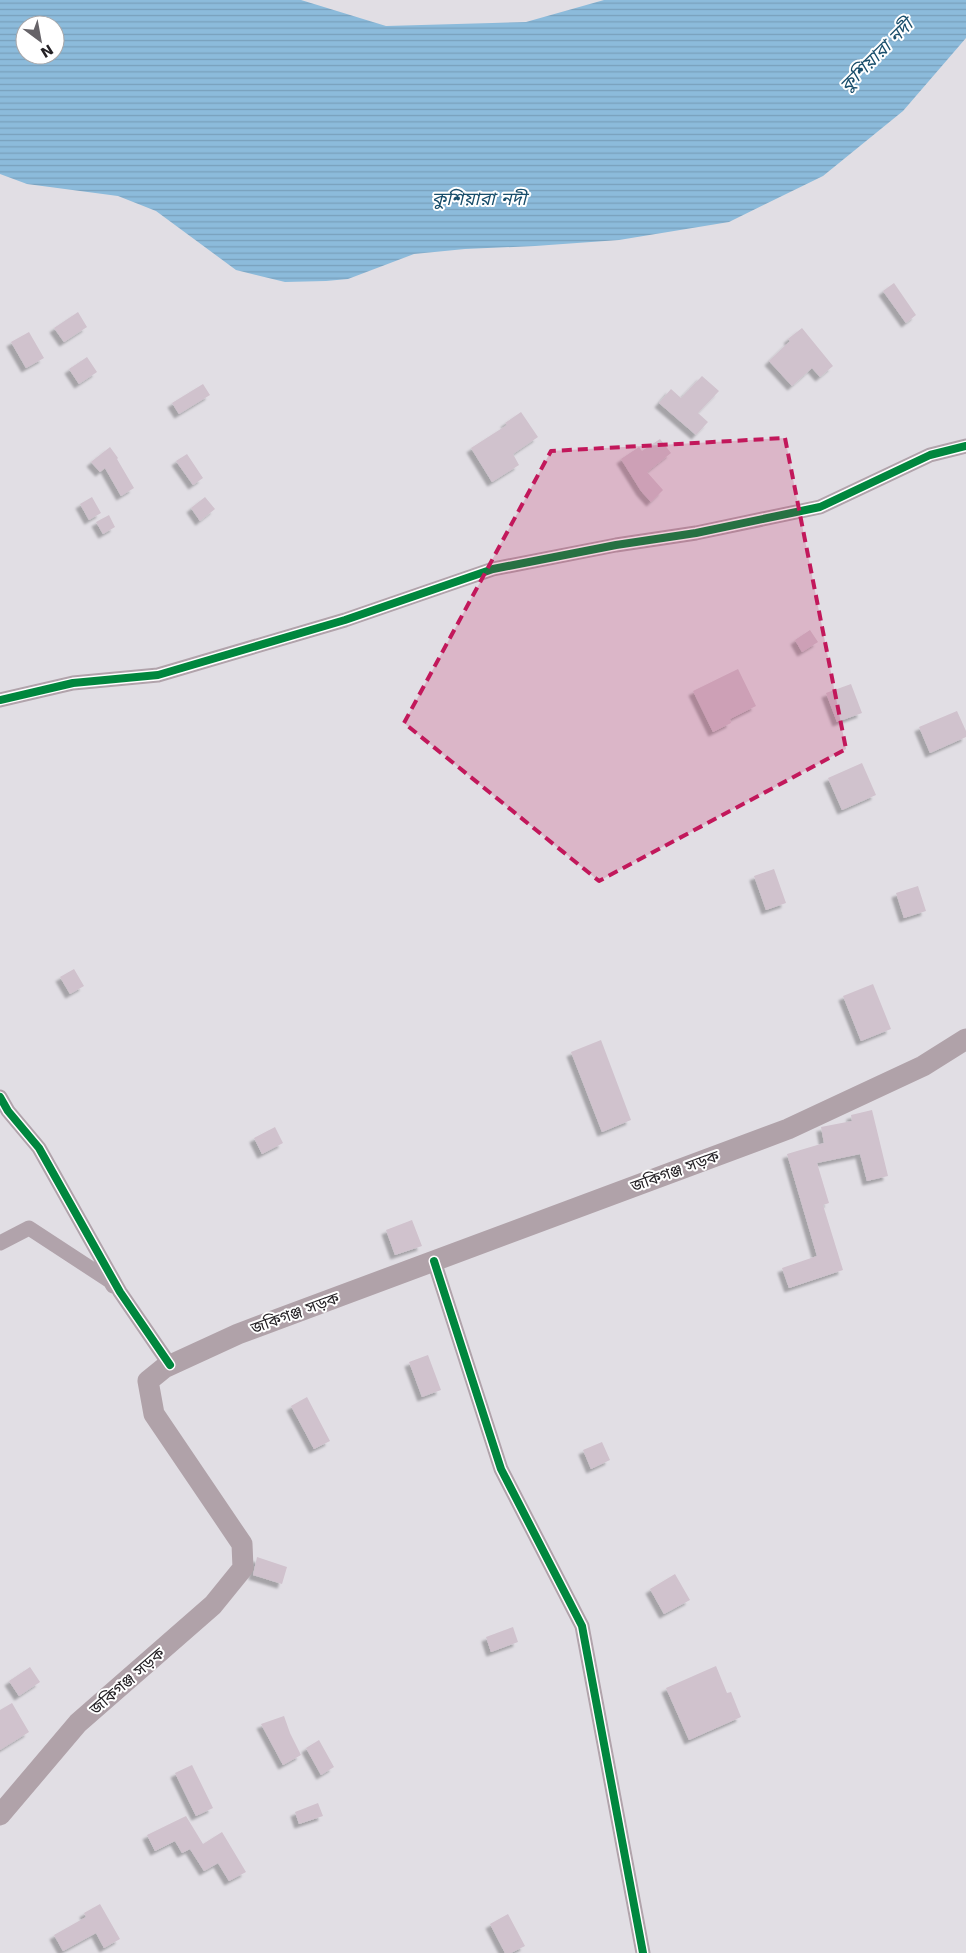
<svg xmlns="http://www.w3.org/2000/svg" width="966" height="1953" font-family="'DejaVu Sans','Noto Sans Bengali',sans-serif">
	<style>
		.water { fill: url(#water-rules); fill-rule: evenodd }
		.building { fill: #d0c2cd; filter: url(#shadow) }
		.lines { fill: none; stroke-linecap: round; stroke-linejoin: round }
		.street { stroke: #b1a3ab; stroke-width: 15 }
		.secondary { stroke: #b0a2a9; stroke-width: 21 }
		.cycleway-casing { stroke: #fff; stroke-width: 11 }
		.cycleway { stroke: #00873e; stroke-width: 8 }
		.marked { fill: #c2185b; fill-opacity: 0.2; stroke: #c2185b; stroke-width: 4; stroke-dasharray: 10 6; stroke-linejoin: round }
		.labels { text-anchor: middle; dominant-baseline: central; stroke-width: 4; stroke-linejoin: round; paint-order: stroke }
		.street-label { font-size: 16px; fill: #242125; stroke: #fff }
		.water-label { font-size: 18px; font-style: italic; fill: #194e6b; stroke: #fff }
	</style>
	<defs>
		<pattern id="water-rules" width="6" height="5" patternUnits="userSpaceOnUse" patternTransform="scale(1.25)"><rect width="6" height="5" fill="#8cbbdb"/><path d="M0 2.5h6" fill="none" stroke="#79a0bc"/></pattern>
		<filter id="shadow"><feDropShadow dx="-4.5" dy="4.5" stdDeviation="1" flood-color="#0004"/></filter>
	</defs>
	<rect width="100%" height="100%" fill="#e1dee4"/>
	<path class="water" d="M0,0H301L386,26L526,22L604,0H966V38L903,111L823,176L729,222L619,240L535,246L465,249L414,254L348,279L326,281L285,282L236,270L156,211L118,196L27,184L0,174ZM25,25H55V55H25Z"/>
	<path class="building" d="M894,283L916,315L906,323L883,291Z
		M78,312L87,327L64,342L54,328Z
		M802,328L833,366L820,377L812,368L792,386L769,361L790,341L788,339Z
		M29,332L44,358L26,368L11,342Z
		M87,357L97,372L79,384L69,369Z
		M702,376L719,391L698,413L708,422L696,435L659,403L671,389L681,398Z
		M203,384L210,395L179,414L172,403Z
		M521,412L538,437L513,454L519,465L492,482L471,448L507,425L505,423Z
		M660,439L671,453L647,472L663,490L651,502L641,491L621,459L639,447L642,451Z
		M110,447L118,458L117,459L134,488L121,496L105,468L100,472L91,462Z
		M187,454L203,478L193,485L176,461Z
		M92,497L101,513L89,520L80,504Z
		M205,497L215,509L200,521L191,508Z
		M109,515L115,527L103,534L96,522Z
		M810,630L818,642L802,652L795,640Z
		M738,669L756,706L730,719L731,723L713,732L693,691Z
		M851,684L862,713L837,722L826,693Z
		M957,711L966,731V737L930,753L919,727Z
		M862,763L876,795L842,810L828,778Z
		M774,869L786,903L766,910L754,876Z
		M918,886L926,911L904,918L896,893Z
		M74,969L84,986L70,994L60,977Z
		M873,984L891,1029L861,1041L843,996Z
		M601,1040L631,1120L602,1132L571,1052Z
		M872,1110L888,1176L867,1181L860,1154L817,1163L829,1203L823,1205L843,1270L789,1288L782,1268L817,1256L787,1154L824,1143L821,1127L852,1121L851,1115Z
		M275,1127L283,1143L262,1154L254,1138Z
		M412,1220L422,1246L395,1255L386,1230Z
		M428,1355L441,1390L422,1397L409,1362Z
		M307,1397L330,1441L314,1449L291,1406Z
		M602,1442L610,1460L591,1469L583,1450Z
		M257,1557L287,1567L282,1584L253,1575Z
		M675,1574L690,1600L664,1614L650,1589Z
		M513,1627L518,1642L491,1652L486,1637Z
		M716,1666L727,1693L731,1692L741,1717L689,1740L666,1688Z
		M30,1667L40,1682L19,1696L9,1681Z
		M12,1703L29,1732L0,1750V1710Z
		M284,1716L290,1733L301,1755L283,1765L261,1724Z
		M319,1740L334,1767L321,1775L306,1748Z
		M192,1765L213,1808L196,1816L175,1773Z
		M318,1803L323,1816L299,1824L295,1812Z
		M186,1816L203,1844L222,1832L246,1872L229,1881L218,1863L204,1871L190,1849L182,1853L175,1841L155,1851L147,1835Z
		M100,1904L120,1939L104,1948L96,1933L63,1951L54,1935L86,1917L84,1913Z
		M508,1914L525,1946L511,1953H505L490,1924Z"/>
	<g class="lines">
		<path class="street" d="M0,700L73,683L158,675L345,620L493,569L616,545L696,533L820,507L930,455L966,446
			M0,1097L8,1111L39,1148L120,1292L170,1365
			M0,1243L29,1228L110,1281L113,1286
			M434,1261L501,1469L582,1626L643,1953"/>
		<path class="secondary" d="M0,1815L78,1723L213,1605L243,1568L242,1544L154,1414L148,1381L164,1368L238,1334L788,1129L923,1066L966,1039"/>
		<defs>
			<path id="cycleway" d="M0,700L73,683L158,675L345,620L493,569L616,545L696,533L820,507L930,455L966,446
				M0,1097L8,1111L39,1148L120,1292L170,1365
				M434,1261L501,1469L582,1626L643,1953"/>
		</defs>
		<use href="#cycleway" class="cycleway-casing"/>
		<use href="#cycleway" class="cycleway"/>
	</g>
	<path class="marked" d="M785,438L846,749L599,881L404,723L551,451Z"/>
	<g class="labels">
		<g class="street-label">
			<text transform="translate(675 1171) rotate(-20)">জকিগঞ্জ সড়ক</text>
			<text transform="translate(295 1313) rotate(-20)">জকিগঞ্জ সড়ক</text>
			<text transform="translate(127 1681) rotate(-41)">জকিগঞ্জ সড়ক</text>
		</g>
		<g class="water-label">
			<text transform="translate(876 55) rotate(-45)">কুশিয়ারা নদী</text>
			<text x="479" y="198">কুশিয়ারা নদী</text>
		</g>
	</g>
	<g transform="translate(40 40) rotate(148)"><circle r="24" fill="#ffffff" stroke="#a7a6a8"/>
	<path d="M0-4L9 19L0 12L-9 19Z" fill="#666368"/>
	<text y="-8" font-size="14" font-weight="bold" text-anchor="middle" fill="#242125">N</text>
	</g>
</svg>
